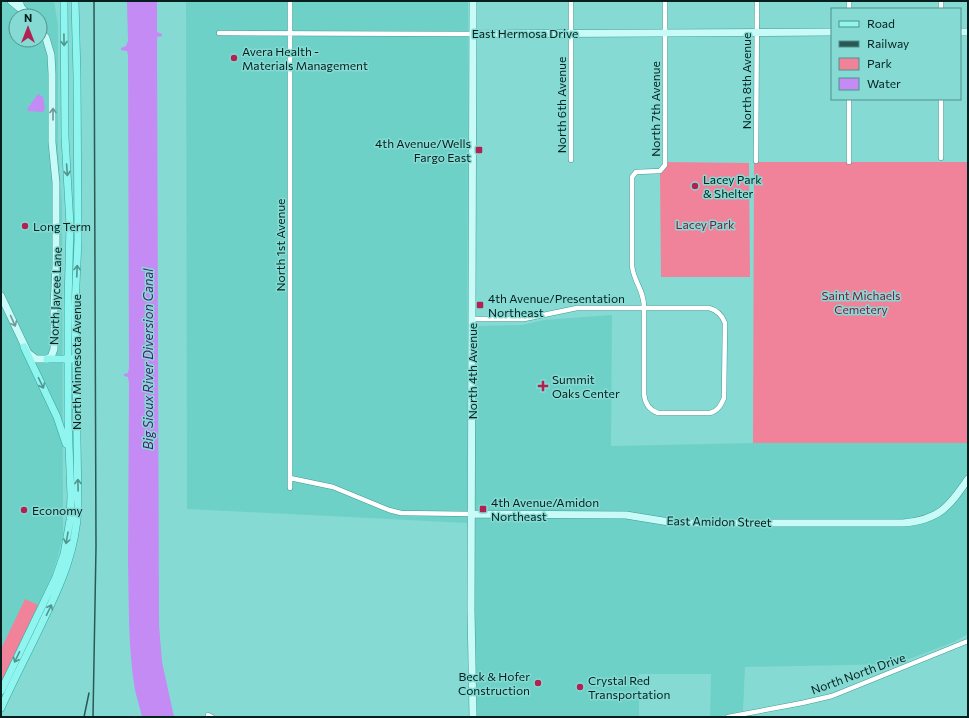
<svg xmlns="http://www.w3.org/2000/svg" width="969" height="718" font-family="Commissioner,sans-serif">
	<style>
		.built { fill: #6ed1c8; fill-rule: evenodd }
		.green { fill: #f0839a }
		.water { fill: #c38bf3 }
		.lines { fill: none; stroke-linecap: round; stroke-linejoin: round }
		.street-casing { stroke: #439b94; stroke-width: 5.5 }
		.secondary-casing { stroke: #439b94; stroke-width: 8 }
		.primary-casing { stroke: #2fa69e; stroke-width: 8 }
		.street { stroke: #fff; stroke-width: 4.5 }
		.secondary { stroke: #c8faf7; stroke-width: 7 }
		.primary { stroke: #90f5ee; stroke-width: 7 }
		.rail { stroke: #2b5854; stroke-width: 1.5 }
		.oneway { stroke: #519590 }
		.oneway2 { stroke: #709795 }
		.poi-dot { fill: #b12151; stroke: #85dbd3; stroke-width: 1.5 }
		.labels { text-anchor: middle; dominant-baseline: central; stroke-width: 3; stroke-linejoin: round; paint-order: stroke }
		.street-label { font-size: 12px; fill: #041f1d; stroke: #85dbd3 }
		.poi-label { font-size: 12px; fill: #041f1d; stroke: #85dbd3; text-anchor: start }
		.park-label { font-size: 12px; fill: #88153c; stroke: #85dbd3 }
		.water-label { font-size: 13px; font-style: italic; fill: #511976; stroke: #85dbd3 }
	</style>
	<rect width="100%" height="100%" fill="#85dbd3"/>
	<path class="built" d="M1,1H54L58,25V149L62,204L63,520V535L58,556L52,575L1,684ZM16,16H40V40H16Z
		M186,1H468L467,523L187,509Z
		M612,315L611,446L753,443H968V634L954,642L896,664L745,667L743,711L716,717H710L711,674H639V717H475V326L522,325L544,320Z"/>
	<path class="green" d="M665,162L749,163L750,277H661L660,171Z
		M754,162H968V443H753Z
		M25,599L38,605L1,684V649Z"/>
	<path class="water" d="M127,1H157V32L162,34V36L157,37L159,625L162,662L174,717H142C140,708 137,699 135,690C128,648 129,605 128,562L129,383L128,377L124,376V374L128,373L129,368L128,55L127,51L121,50V48L126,46L128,41Z
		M38,94L43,97L45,108L43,112L28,111L27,109Z"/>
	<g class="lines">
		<defs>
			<path id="street" d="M290,1V488
				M941,1V9
				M849,9V1
				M219,33L473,34
				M941,99V158
				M571,160V1
				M756,161L757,1
				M849,162V99
				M472,319H524L577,308H709C717,310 722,315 725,323L724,398C721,405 718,411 710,413H658C649,410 645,404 644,394V308C644,289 634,283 632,266V177L636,172L660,171L665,165V1
				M290,478L333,487L389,510L401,513L472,514
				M208,715L212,717
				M728,717L802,703L832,696L968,641"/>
			<path id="secondary" d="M11,1L22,10
				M19,1L21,7L29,16
				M473,1L471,610L473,717
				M960,32H968
				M473,34L832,32
				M1,296L28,353L36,359H47L51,357L54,349V307L56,265V183L52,142V74L51,55L46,38L40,29
				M472,514L626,515L669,522L690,523H903C939,520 949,507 968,479"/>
			<path id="primary" d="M24,347L57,417L66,444
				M47,359H72
				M1,691L56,577L64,554L70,520L71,496L68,420V304L70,225L65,137L64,1
				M1,708C14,679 29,651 42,623C61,584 76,551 78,507L75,307L78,240L77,76L75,1"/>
		</defs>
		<use href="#street" class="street-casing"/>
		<use href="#secondary" class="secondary-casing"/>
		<use href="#primary" class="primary-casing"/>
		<use href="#street" class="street"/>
		<use href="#secondary" class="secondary"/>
		<use href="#primary" class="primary"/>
		<path class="rail" d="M84,717L89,693
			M93,717L96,547L94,1"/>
	</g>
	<defs><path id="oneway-shaft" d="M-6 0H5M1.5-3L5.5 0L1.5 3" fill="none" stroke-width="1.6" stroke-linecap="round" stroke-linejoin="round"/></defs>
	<g class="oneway">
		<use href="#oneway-shaft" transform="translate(64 40) rotate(89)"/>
		<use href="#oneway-shaft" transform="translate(67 170) rotate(86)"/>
		<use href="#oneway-shaft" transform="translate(77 271) rotate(-88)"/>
		<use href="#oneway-shaft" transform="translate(41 383) rotate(64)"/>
		<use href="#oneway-shaft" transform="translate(78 485) rotate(-91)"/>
		<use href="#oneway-shaft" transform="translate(67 538) rotate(100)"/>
		<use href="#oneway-shaft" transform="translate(49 610) rotate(-64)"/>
		<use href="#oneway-shaft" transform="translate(17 657) rotate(116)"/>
	</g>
	<g class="oneway2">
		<use href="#oneway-shaft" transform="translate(53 114) rotate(-90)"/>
		<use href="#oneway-shaft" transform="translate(13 321) rotate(66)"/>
	</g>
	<g class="poi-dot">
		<circle cx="234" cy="58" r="4"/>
		<rect x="475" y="146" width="8" height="8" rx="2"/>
		<circle cx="695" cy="186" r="4"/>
		<circle cx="25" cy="226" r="4"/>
		<rect x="476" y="301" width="8" height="8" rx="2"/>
		<path d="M541 380h4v4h4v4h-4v4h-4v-4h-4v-4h4z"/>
		<rect x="479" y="505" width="8" height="8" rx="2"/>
		<circle cx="24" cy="510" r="4"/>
		<circle cx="538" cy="683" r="4"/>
		<circle cx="580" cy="687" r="4"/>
	</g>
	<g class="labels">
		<g class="street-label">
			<text x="525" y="33">East Hermosa Drive</text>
			<text transform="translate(746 81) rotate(-90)">North 8th Avenue</text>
			<text transform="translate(561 105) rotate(-90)">North 6th Avenue</text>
			<text transform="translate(655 109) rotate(-90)">North 7th Avenue</text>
			<text transform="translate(280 245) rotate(-90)">North 1st Avenue</text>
			<text transform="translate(55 296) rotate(-88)">North Jaycee Lane</text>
			<text transform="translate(76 362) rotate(-90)">North Minnesota Avenue</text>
			<text transform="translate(472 371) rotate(-90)">North 4th Avenue</text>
			<text transform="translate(719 521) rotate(1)">East Amidon Street</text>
			<text transform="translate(858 673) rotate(-20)">North North Drive</text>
		</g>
		<g class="poi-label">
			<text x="242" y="51">Avera Health -<tspan x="242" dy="14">Materials Management</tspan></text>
			<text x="471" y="143" text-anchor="end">4th Avenue/Wells<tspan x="471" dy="14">Fargo East</tspan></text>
			<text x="703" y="179">Lacey Park<tspan x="703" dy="14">&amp; Shelter</tspan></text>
			<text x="33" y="226">Long Term</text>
			<text x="488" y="298">4th Avenue/Presentation<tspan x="488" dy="14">Northeast</tspan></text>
			<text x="552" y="379">Summit<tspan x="552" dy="14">Oaks Center</tspan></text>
			<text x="491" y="502">4th Avenue/Amidon<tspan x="491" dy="14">Northeast</tspan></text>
			<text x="32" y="510">Economy</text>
			<text x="530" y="676" text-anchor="end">Beck &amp; Hofer<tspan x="530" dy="14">Construction</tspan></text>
			<text x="588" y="680">Crystal Red<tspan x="588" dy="14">Transportation</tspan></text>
		</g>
		<g class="park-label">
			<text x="705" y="224">Lacey Park</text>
			<text x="861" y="295">Saint Michaels<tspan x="861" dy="14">Cemetery</tspan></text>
		</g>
		<g class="water-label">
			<text transform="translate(148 359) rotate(-90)">Big Sioux River Diversion Canal</text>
		</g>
	</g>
	<rect width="969" height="718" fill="none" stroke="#041f1d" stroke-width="4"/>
	<rect x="831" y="8" width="130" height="92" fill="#85dbd3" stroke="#51908a"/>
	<rect x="839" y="21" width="20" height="6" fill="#90f5ee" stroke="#51908a"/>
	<text x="867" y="28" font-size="12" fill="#041f1d">Road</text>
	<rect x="839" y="41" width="20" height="6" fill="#2b5854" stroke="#51908a"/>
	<text x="867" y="48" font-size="12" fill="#041f1d">Railway</text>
	<rect x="839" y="58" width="20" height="12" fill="#f0839a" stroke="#51908a"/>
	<text x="867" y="68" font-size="12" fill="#041f1d">Park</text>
	<rect x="839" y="78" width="20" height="12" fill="#c38bf3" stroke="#51908a"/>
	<text x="867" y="88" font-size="12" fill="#041f1d">Water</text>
	<g transform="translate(28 28)"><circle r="19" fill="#85dbd3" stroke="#51908a"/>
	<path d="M0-3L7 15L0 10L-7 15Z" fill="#b12151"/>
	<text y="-6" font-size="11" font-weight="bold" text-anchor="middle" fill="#041f1d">N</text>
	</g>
</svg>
